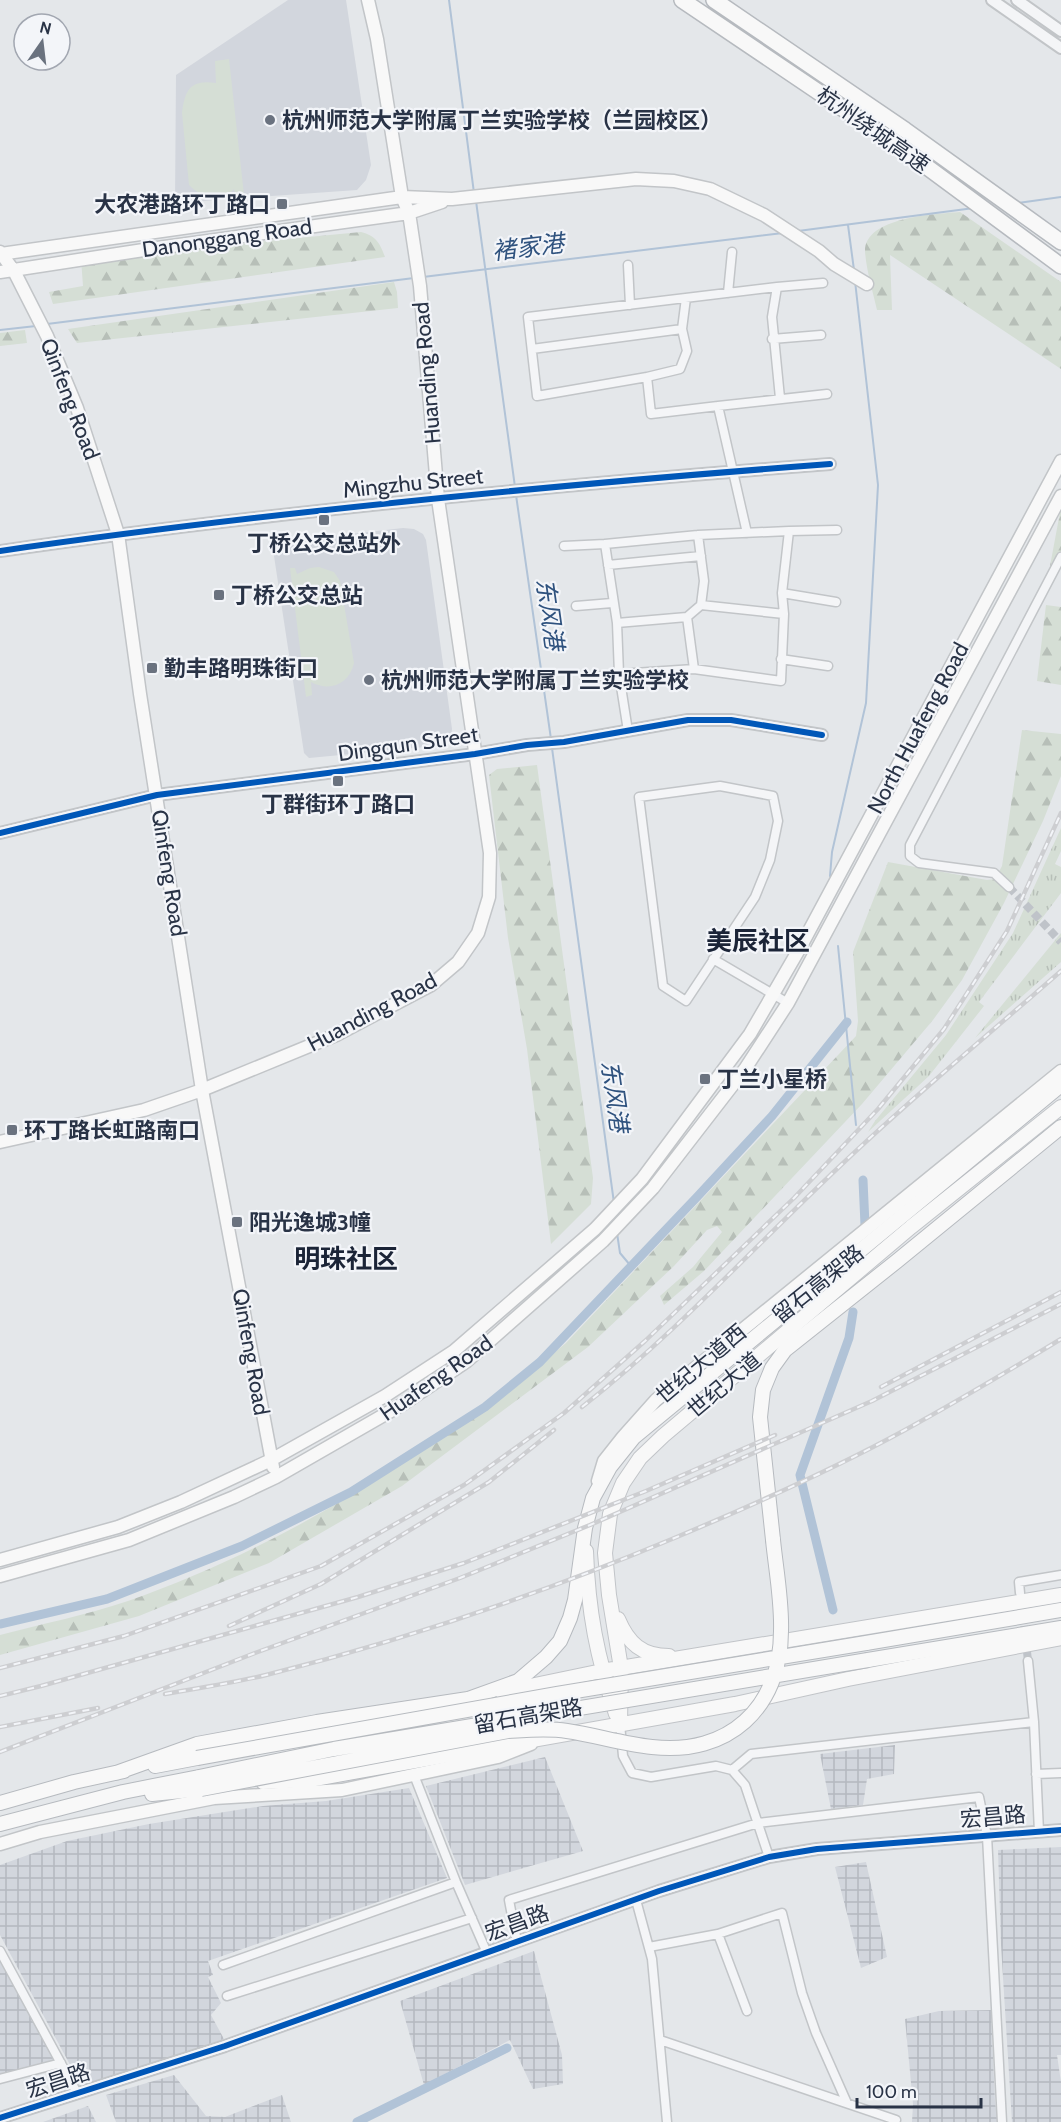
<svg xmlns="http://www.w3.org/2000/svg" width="1061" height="2122" font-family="Cabin,'Noto Sans SC',sans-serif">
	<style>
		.built { fill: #d2d6dd }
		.industrial { fill: url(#industrial-grid) }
		.grass { fill: url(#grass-tufts) }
		.forest { fill: url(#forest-firs) }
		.pitch { fill: #d5ded5 }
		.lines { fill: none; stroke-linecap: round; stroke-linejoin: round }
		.stream { stroke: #b1c3d7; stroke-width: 2 }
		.canal { stroke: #b1c3d7; stroke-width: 9 }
		.minor-tunnel { stroke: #bfc3c9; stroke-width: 8; stroke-dasharray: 8 4; stroke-linecap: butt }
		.minor-casing { stroke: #c2c5c8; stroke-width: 11 }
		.tertiary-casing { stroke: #c2c5c8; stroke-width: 14 }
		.secondary-casing { stroke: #c2c5c8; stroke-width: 15 }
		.primary-casing { stroke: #c1c4c8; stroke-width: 16 }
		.trunk-casing { stroke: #b6babf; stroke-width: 16 }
		.motorway-casing { stroke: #b6babf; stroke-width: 18 }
		.minor { stroke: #f4f5f7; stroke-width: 8 }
		.tertiary { stroke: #f4f5f7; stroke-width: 10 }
		.secondary { stroke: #f8f8f8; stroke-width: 12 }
		.primary { stroke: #f8f8f8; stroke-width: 14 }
		.trunk { stroke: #f8f8f8; stroke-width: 14 }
		.motorway { stroke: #f8f8f8; stroke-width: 15 }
		.rail-casing { stroke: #cdced1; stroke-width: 4.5 }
		.rail { stroke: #f3f5f9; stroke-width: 2; stroke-dasharray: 7; stroke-linecap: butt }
		.trunk-bridge-casing { stroke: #b6babf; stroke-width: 16; stroke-linecap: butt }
		.trunk-bridge { stroke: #f8f8f8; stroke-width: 14 }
		.cycleway-casing { stroke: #f3f5f9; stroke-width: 10 }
		.cycleway { stroke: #0057b8; stroke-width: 6 }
		.poi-dot { fill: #6a727f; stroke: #f3f5f9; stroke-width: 2 }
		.labels { text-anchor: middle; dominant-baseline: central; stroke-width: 4.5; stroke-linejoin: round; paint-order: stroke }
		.poi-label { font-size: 22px; font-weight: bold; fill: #293346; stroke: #f3f5f9; text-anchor: start }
		.street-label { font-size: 22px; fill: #293346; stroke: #f3f5f9 }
		.water-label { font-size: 24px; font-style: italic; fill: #2f527e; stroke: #f3f5f9 }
		.quarter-label { font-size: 26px; font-weight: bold; fill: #1b2437; stroke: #f3f5f9 }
	</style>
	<defs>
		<pattern id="industrial-grid" width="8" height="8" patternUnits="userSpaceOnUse" patternTransform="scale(1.5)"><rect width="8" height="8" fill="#d2d6dd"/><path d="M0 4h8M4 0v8" fill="none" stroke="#b4b8bf"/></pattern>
		<pattern id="grass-tufts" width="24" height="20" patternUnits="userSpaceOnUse" patternTransform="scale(1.5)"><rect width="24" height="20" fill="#d5ded5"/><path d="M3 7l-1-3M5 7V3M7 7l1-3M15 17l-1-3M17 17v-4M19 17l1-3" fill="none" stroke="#b7bfb8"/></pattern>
		<pattern id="forest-firs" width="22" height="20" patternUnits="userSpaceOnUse" patternTransform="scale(1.5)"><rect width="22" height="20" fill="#d5ded5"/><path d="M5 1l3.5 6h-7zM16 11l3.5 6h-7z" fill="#b7bfb8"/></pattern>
	</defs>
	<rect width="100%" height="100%" fill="#e4e7ea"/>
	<path class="built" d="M288,0H346L371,165L366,180L357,190L175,203L176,75Z
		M403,528L414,529L423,534L426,540L452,729L451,737L446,745L309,758L304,753L272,543Z"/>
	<path class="industrial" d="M895,1745L894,1774L867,1779L863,1805L831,1809L820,1754Z
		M545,1757L583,1851L465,1885L426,1786Z
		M409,1788L447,1878L208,1961L213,1975L208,1977L221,2003L211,2015L224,2039L82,2087L0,1935V1865L67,1841L149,1824L263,1806L326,1801Z
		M1061,1847V2055H1057L1061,2082V2122H1012L1001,1945L998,1850Z
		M866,1862L887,1957L861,1968L835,1867Z
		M534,1951L562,2055L563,2084L533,2089L510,2040L424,2085L400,2001Z
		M0,1956L61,2063L0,2080Z
		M991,2010L995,2102L998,2122H912L913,2104L905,2019L939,2011Z
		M174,2075L206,2116L225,2117L282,2095L291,2122H116L106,2095Z
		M88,2106L96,2122H43Z"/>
	<path class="grass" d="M1061,828V851L1055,864L1061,867V893L979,1002L984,1006L929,1076L868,1132L875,1121L946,1035L1013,933Z
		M1061,933V962L975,1038Z"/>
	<path class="forest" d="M960,212L1061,282V369L890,255L892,310H877C873,292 866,269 865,251C865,217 935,214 960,212Z
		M361,232C376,236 380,243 385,257L53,304L49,292L83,286L81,259Z
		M394,282L397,292L398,308L77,343L68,329Z
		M25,330L27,343L0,346V333Z
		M1061,507V567L1050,566Z
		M1046,605L1061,607V685L1037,681Z
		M1022,730L1061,734V776L1043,821L1004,903L962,980L933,1020L862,1104L704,1271L664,1305L660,1296L693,1267L722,1232L717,1226L707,1230L674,1266L588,1347L402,1486L269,1563L139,1616L0,1655V1635C42,1624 86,1615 128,1601C286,1546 438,1449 566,1343L856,1036L858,1021L853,952L888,862L987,880L995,879L1002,866Z
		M537,765L593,1178L591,1204L551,1244L527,1049L508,938L489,775L497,769Z"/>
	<path class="pitch" d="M229,59L244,195L235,196L234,189C221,205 200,197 189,185L182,113C185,90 190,79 216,83L215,61Z
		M319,567L334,572L340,581L354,663C349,685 329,692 311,682L312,695L306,697L290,568H295L297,574L310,568Z"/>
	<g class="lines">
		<path class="stream" d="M449,0L474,193
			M476,201L515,487
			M1018,203L1061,197
			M848,225L854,270
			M798,231L974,208
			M423,277L783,233
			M47,324L414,278
			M0,330L36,326
			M516,495L551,739
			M552,748L614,1203
			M830,876L832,852L866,703L878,485L855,281
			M838,946L856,1125
			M617,1233L620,1253L630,1265"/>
		<path class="canal" d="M863,1180L865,1225
			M833,1610L800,1475L849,1338L853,1312
			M0,1624L107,1599L242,1546L351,1492L485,1407L540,1362L697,1197L772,1116L847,1022
			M357,2122L507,2048"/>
		<path class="minor-tunnel" d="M1009,887L1061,942
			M1023,1614L1028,1661"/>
		<defs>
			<path id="minor" d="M628,265L630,305
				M777,287L823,283
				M728,293L732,252
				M772,339L821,335
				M532,349L682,329
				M647,377L680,369L687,351L682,329L686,298
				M718,406L651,414L647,377L537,396L528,317L777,287L772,317L780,398
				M789,531L837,530
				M747,533L718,406L827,394
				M564,546L605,544
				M608,565L701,556
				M782,593L836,602
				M701,605L784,614
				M576,606L612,603
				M617,623L687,617
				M781,659L828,666
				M694,669L687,617L701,605L704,581L698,535
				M585,678L619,674L617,623L605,544L698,535L789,531L782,593L784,614L781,681L694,669L619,674L628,731
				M720,786L773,796L778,821L770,860L755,897L686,1001L663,986L639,797Z
				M1009,887L994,873L919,863L910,856V845L1061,557
				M713,959L788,1003
				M1020,1593L1019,1582L1061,1575
				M1028,1661L1034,1722L1039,1832
				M620,1724L623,1756L632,1773L651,1777L716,1766L732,1770L745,1785L769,1857
				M732,1770L751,1754L1034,1722
				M1036,1774L1061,1773
				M414,1775L456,1882L487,1953
				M636,1900L652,1959L667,2122
				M718,1934L782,1913L802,1993L816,2033L847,2103
				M517,1942L509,1900L758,1823L979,1797L987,1836L1002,2122
				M649,1947L718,1934L747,2011
				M0,1951L77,2093
				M223,1965L456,1882
				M227,1996L472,1918
				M660,2040L896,2120
				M0,2079L61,2063"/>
			<path id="tertiary" d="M992,0L1061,48
				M1017,0L1061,31
				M0,551C276,511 553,485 830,464
				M0,833L157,795L475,754L527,745L564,742L688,720H731L822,735
				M0,2118L225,2046L659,1891L769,1857L817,1849L1061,1830"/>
			<path id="secondary" d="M0,252L14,271L47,336L77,408L118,534L140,694L202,1090L273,1467
				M0,254L402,197L452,199L636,179L674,181L710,189L764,215L819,251L834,264L867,284
				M0,272L150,249L409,213L442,202
				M0,1142L144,1110L202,1090L336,1035L431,985L458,962L478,933L489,897L490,853L438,499L420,286L409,213L402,197L377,39L368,0
				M598,1481L604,1461L623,1437L656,1400L1061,1071
				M0,1560L118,1527L181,1502L271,1460L385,1396L454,1351L595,1229L642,1179L750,1034L801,946L1061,461
				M0,1576L129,1540L234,1497L276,1477L403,1404L467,1361L603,1241L653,1188L745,1069L788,1003L1061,496
				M0,1844L40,1832L214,1798L342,1790L498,1757L531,1744"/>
			<path id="primary" d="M586,1551C588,1611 597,1657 616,1714
				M618,1619C628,1643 642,1656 669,1656
				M502,1692L602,1671L1061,1595
				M620,1724L621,1668L609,1595L605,1553L610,1514L623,1483L640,1458L663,1436L911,1227L1061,1107
				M465,1752L735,1704L848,1679L1061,1638"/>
			<path id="trunk" d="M773,1540L760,1417L763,1390L772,1368L785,1350L897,1261L1061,1127
				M866,1643L1061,1610
				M868,1660L1061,1628
				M155,1766L197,1758
				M116,1773L197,1744L317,1722L468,1699L518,1681L546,1657L560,1641L570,1618L575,1600L585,1528L593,1498L610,1467L634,1437L1061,1085
				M263,1782L309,1780L465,1752
				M152,1794L201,1789
				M0,1803L74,1782L124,1771
				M0,1824L123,1792L199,1777"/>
			<path id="motorway" d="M682,0L900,147L1061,266
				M714,0L905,130L1061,242"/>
		</defs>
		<use href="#minor" class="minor-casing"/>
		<use href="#tertiary" class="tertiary-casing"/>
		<use href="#secondary" class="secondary-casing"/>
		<use href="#primary" class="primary-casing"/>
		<use href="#trunk" class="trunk-casing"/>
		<use href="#motorway" class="motorway-casing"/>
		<use href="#minor" class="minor"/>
		<use href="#tertiary" class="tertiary"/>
		<use href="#secondary" class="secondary"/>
		<use href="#primary" class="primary"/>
		<use href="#trunk" class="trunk"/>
		<use href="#motorway" class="motorway"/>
		<defs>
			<path id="rail" d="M881,1387L1061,1292
				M582,1407C675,1334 754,1247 840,1166C911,1098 987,1036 1061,971
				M229,1626L321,1584L489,1482L554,1430
				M0,1668L124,1636L321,1566L464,1485L564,1413L645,1341L794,1198L878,1109L944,1029L1007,931L1061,813
				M165,1694C199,1688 233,1683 266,1675C405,1640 540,1594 672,1539C751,1506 830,1471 905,1430C958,1401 1010,1370 1061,1339
				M0,1696L41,1686L358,1597L464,1563L646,1491L775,1435
				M0,1727L98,1708
				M0,1752L255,1653L460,1578L590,1525L872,1401L1061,1304"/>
		</defs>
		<use href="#rail" class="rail-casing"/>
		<use href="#rail" class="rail"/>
		<defs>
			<path id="trunk-bridge" d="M197,1758L557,1694L866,1643
				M199,1777L334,1749L868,1660
				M201,1789L508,1731C527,1730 547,1728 567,1731C595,1735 623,1744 652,1747C728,1756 781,1708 781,1631C782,1601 776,1570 773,1540"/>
		</defs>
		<use href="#trunk-bridge" class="trunk-bridge-casing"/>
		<use href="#trunk-bridge" class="trunk-bridge"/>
		<defs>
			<path id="cycleway" d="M0,551C276,511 553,485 830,464
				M0,833L157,795L475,754L527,745L564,742L688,720H731L822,735
				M0,2118L225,2046L659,1891L769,1857L817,1849L1061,1830"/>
		</defs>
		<use href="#cycleway" class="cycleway-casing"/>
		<use href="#cycleway" class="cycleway"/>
	</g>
	<g class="poi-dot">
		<circle cx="270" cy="120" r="6"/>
		<rect x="276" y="198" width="12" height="12" rx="3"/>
		<rect x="318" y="514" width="12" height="12" rx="3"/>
		<rect x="213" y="589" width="12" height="12" rx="3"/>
		<rect x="146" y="662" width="12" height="12" rx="3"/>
		<circle cx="369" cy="680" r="6"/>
		<rect x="332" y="775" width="12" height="12" rx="3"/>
		<rect x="699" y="1073" width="12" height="12" rx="3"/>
		<rect x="6" y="1124" width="12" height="12" rx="3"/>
		<rect x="231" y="1216" width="12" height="12" rx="3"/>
	</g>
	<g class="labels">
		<g class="poi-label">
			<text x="282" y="120">杭州师范大学附属丁兰实验学校（兰园校区）</text>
			<text x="270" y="204" text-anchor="end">大农港路环丁路口</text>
			<text x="324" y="543" text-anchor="middle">丁桥公交总站外</text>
			<text x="231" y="595">丁桥公交总站</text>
			<text x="164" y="668">勤丰路明珠街口</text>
			<text x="381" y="680">杭州师范大学附属丁兰实验学校</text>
			<text x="338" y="804" text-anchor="middle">丁群街环丁路口</text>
			<text x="717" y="1079">丁兰小星桥</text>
			<text x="24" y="1130">环丁路长虹路南口</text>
			<text x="249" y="1222">阳光逸城3幢</text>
		</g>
		<g class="street-label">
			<text transform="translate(873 130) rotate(35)">杭州绕城高速</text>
			<text transform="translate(227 238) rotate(-8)">Danonggang Road</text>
			<text transform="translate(427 373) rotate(-95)">Huanding Road</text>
			<text transform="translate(70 399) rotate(69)">Qinfeng Road</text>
			<text transform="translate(413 483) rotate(-6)">Mingzhu Street</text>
			<text transform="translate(918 728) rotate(-62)">North Huafeng Road</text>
			<text transform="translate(408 744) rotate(-8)">Dingqun Street</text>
			<text transform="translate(169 873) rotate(81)">Qinfeng Road</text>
			<text transform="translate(372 1012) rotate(-28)">Huanding Road</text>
			<text transform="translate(818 1284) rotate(-39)">留石高架路</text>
			<text transform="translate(251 1352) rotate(80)">Qinfeng Road</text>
			<text transform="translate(701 1364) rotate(-40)">世纪大道西</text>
			<text transform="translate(436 1378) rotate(-35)">Huafeng Road</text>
			<text transform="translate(724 1385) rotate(-40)">世纪大道</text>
			<text transform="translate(528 1716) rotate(-10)">留石高架路</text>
			<text transform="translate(993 1817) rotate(-5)">宏昌路</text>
			<text transform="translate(517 1923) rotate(-20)">宏昌路</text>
			<text transform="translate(58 2081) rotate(-18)">宏昌路</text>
		</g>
		<g class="water-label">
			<text transform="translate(528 247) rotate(-7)">褚家港</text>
			<text transform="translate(550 614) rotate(82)">东风港</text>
			<text transform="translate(615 1096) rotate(82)">东风港</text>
		</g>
		<g class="quarter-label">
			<text x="758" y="941">美辰社区</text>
			<text x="346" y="1259">明珠社区</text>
		</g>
	</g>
	<g transform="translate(42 42) rotate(14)"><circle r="28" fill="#f3f5f9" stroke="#a2a7b1" stroke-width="1.5"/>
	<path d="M0-4.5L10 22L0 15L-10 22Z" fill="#6a727f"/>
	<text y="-9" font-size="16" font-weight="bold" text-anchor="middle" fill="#293346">N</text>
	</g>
	<path d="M857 2098v9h124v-9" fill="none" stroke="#293346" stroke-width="3"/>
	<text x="866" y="2098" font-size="18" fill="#293346" stroke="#f3f5f9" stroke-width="4.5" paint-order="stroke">100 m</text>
</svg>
